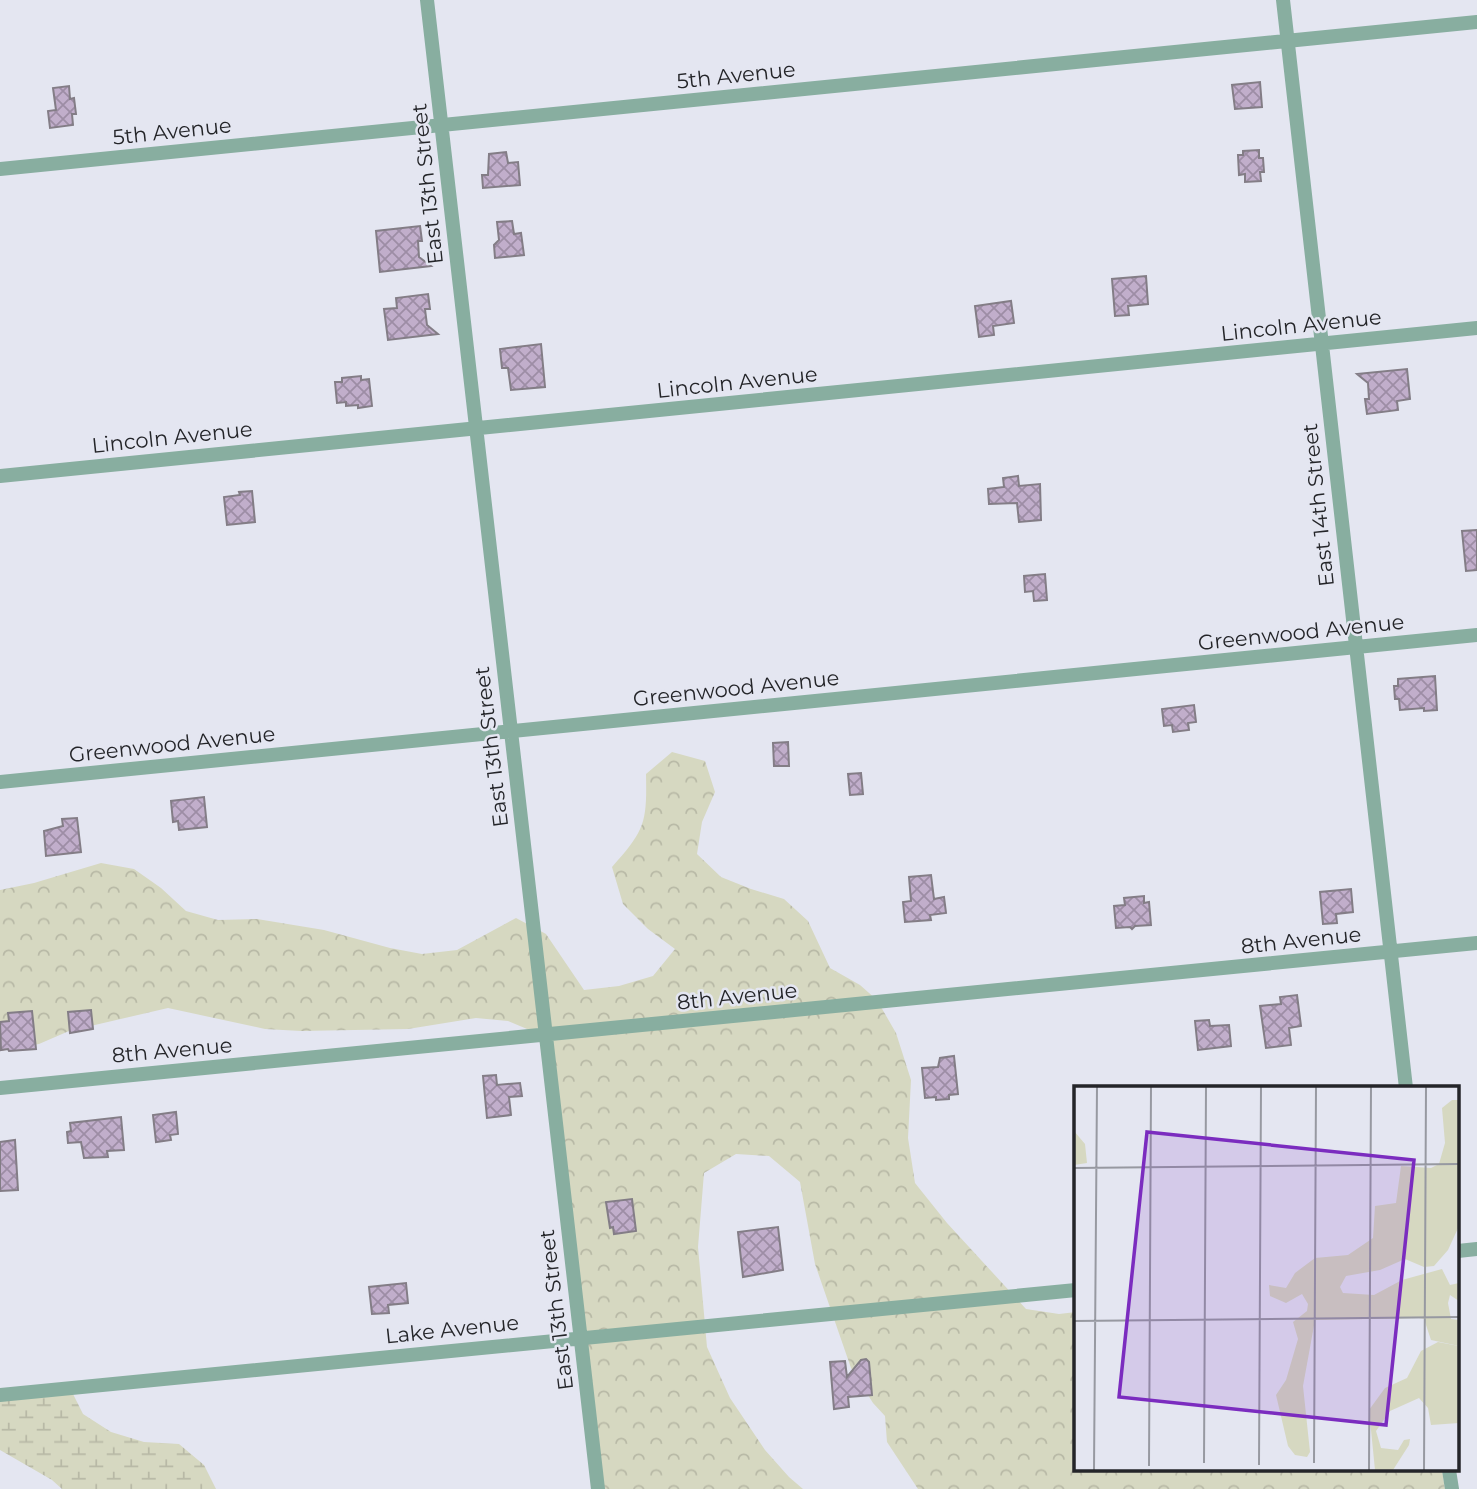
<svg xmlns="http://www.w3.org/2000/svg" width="1477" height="1489" font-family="Montserrat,sans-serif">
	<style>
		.forest { fill: url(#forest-crowns) }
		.wetland { fill: url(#wetland-marsh) }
		.building { fill: url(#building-cross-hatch); stroke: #837d86; stroke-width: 2 }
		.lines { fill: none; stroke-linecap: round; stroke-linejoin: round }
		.minor { stroke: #88aea0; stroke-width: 14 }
		.labels { text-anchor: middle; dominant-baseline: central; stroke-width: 5; stroke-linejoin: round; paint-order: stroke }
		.street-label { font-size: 21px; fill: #242529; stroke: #e4e6f1 }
		.inset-road { fill: none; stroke: #9799a1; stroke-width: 2 }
		.view { fill: #7b2cbf; fill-opacity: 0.15; stroke: #7b2cbf; stroke-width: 3.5 }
		.inset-edge { fill: none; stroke: #242529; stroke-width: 3.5 }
	</style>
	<defs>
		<pattern id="forest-crowns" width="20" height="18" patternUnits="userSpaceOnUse" patternTransform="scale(1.75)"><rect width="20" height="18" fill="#d6d8c1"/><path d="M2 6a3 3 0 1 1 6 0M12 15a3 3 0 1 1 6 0" fill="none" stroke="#b8b9a6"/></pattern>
		<pattern id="wetland-marsh" width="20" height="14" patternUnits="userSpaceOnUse" patternTransform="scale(1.75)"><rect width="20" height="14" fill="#d6d8c1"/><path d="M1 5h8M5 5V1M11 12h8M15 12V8" fill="none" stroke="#b8b9a6"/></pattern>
		<pattern id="building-cross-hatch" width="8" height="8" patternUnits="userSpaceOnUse" patternTransform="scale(1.75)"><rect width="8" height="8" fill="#c1aecb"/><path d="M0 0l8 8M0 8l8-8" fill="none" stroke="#9d8da5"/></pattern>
	</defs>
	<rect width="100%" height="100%" fill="#e4e6f1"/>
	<path class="forest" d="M672,752L705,761L715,792L702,822L697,854L721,877L751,889L784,899L808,921L830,968L860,985L877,1000L896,1033L911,1080L908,1138L915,1183L947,1223L1026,1309L1059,1314L1076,1312V1470H1442L1445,1489H918L887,1442L885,1416L873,1403L851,1368L815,1264L800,1182L769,1156L736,1154L704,1173L698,1247L707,1347L730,1398L765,1450L789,1477L803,1489H596L539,1034L508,1021L476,1018L408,1029L301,1031L265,1029L168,1008L69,1031L39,1044L0,1051V890L34,883L101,863L134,869L161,888L186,911L218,920L257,919L324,930L390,948L422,954L457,950L516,918L546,934L584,990L619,986L653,976L675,949L648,929L623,904L612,867C645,830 647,823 646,774Z"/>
	<path class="wetland" d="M70,1388L83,1414L111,1432L144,1442L179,1444L204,1465L216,1489H62L52,1480L0,1450V1396Z"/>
	<path class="building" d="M1260,82L1262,107L1235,109L1232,85Z
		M69,86L70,99L74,98L76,114H72L73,125L50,128L48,111L56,110L53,88Z
		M1259,150V158H1263L1264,172H1260L1261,181L1245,182V174L1239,175L1238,155H1243V151Z
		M506,152L508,163L518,162L520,185L483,188L482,175H488L489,154Z
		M512,221L514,234L521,233L524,255L495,258L494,245L499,240L497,222Z
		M420,226L422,241H418L419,257L431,266L380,272L376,231Z
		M1146,276L1148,304L1128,306L1129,315L1115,316L1112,279Z
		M428,294L430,309H425L427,325L438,334L388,340L384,309L397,308L396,298Z
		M1011,301L1014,323L993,326L994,335L979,337L975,306Z
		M541,344L545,387L511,390L508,368H502L500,349Z
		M1407,369L1410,399L1397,401L1398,410L1367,414L1365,399H1369L1368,383L1357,374Z
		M361,376V380L369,379L372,406L358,408V405L346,406V402L337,403L335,382H342V378Z
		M1018,476L1019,486L1040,484L1041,520L1019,522L1017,503L989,504L988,489L1004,487L1003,478Z
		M252,491L255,522L227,525L224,497L240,495L239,492Z
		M1477,530V570L1466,571L1462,531Z
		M1045,574L1047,600L1034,601L1033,591L1025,592L1024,576Z
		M1435,676L1437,710L1424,711V708L1400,710L1399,699H1395L1394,686H1398V679Z
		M1194,705L1196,722L1188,723L1189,730L1173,732L1172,725L1164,726L1162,709Z
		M788,742L789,766H774L773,743Z
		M861,773L863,794L850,795L848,774Z
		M204,797L207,827L179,830L178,821L173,822L171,801Z
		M77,818L81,852L46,856L44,831L63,826L62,819Z
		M931,875L934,899L944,897L946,913L930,915L931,920L905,922L903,902L911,901L909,877Z
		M1351,889L1353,912L1336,914L1337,923L1323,924L1320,892Z
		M1144,896V903L1149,902L1151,925L1135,926L1132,929L1130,927L1116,928L1114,906L1125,905L1124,898Z
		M1297,995L1301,1026L1289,1028L1291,1045L1266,1048L1260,1006L1281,1004L1280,997Z
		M91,1010L93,1029L70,1033L68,1012Z
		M32,1011L36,1049L9,1051L8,1049L1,1050L0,1022L9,1021L8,1013Z
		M1209,1020L1210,1026L1229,1025L1231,1046L1198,1050L1195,1021Z
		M954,1056L958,1094L949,1095V1099L936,1100V1097L925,1098L922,1068L938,1067L940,1058Z
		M496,1075L497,1085L520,1083L522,1096L509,1097L511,1115L487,1118L483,1076Z
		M176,1112L178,1134L170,1135L171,1140L156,1142L153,1115Z
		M121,1117L124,1150L107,1151L108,1157L84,1158L81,1142L68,1143L67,1132L71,1131L70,1123Z
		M15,1140L18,1190L0,1191V1142Z
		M632,1199L636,1231L614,1234L613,1227L610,1228L606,1202Z
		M778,1227L783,1270L743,1277L738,1232Z
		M406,1283L408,1303L388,1305L389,1313L372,1314L369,1287Z
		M866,1359L869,1362L872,1395L848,1397L849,1407L834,1409L830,1362L845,1361L847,1377L861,1360Z"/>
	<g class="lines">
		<path class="minor" d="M427,0L598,1489
			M1283,0L1406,1088
			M0,169L1477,22
			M0,476L1477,328
			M0,782L1477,635
			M0,1088L1477,943
			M1458,1251L1477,1249
			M0,1395L1076,1290
			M1449,1470L1452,1489"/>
	</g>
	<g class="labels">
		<g class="street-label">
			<text transform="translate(736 75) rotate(-6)">5th Avenue</text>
			<text transform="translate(172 131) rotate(-6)">5th Avenue</text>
			<text transform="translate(427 184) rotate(-96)">East 13th Street</text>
			<text transform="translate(1301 325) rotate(-6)">Lincoln Avenue</text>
			<text transform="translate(737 382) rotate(-6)">Lincoln Avenue</text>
			<text transform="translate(172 437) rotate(-6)">Lincoln Avenue</text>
			<text transform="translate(1318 505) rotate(-96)">East 14th Street</text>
			<text transform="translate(1301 632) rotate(-6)">Greenwood Avenue</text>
			<text transform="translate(736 688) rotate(-6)">Greenwood Avenue</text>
			<text transform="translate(172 744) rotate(-6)">Greenwood Avenue</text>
			<text transform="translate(491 747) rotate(-97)">East 13th Street</text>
			<text transform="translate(1301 940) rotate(-6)">8th Avenue</text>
			<text transform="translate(737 996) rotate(-6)">8th Avenue</text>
			<text transform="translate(172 1050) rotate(-5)">8th Avenue</text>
			<text transform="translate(556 1310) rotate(-97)">East 13th Street</text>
			<text transform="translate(452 1329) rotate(-6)">Lake Avenue</text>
		</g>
	</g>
	<g transform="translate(1074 1086)">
		<rect width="385" height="385" fill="#e4e6f1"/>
		<path d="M378,14H385V140L374,164L360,180L350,181L331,173L306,184L272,190L266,201L269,207L300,209L328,194L368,183L376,199L385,197V215L376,209L374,217L377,233L385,234V260L357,254L350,233L345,232L241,234L229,300L236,366L233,371L221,369L214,360L202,309L212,294L224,253L219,236L233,225L234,218L228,208L212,217L196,210L195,199L212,202L221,187L241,172L274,169L299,152L301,120L322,117L327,80L357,82L365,78L371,57L368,22ZM0,45L11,58L13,77L0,79Z" fill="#d6d8c1"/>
		<path d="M364,256L385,260V337L357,339L354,322L345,312L316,325L302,345L307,362L324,364L330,354L336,353L335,359L319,384H301L295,324L311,302L333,292L347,265Z" fill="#d6d8c1"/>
		<path class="inset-road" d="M0,82L385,78M0,235L385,231M130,377L132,1M240,377L242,1M185,379L187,1M75,380L77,1M20,384L23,1M295,384L297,1M350,384L352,1"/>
		<path class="view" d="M73,46L340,74L312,339L45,311Z"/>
		<rect width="385" height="385" class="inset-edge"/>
	</g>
</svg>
